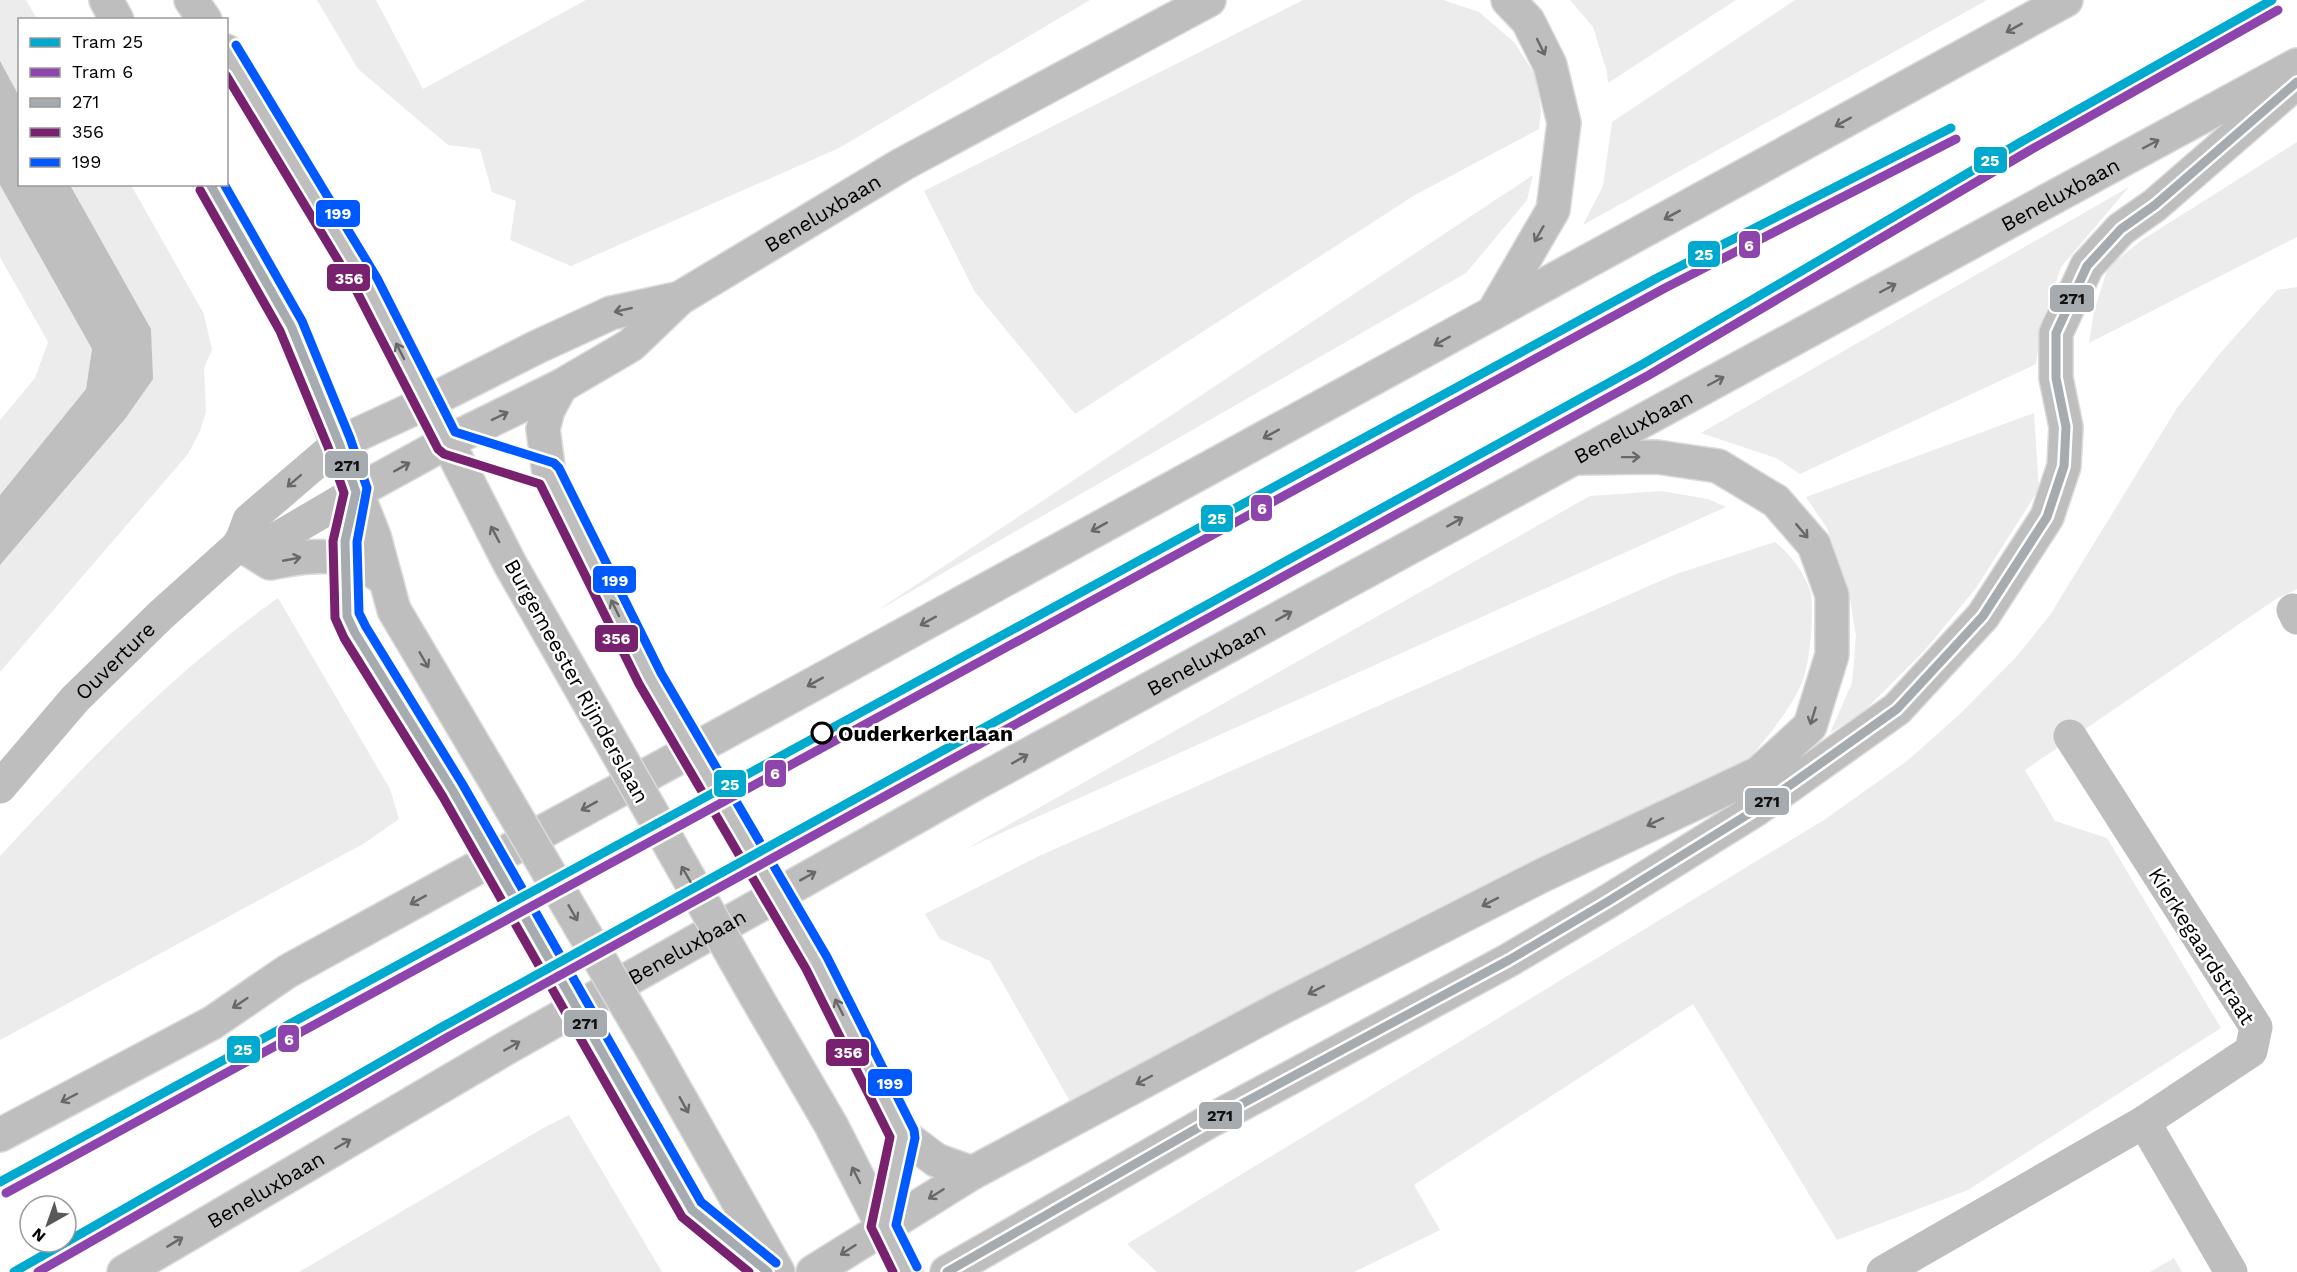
<svg xmlns="http://www.w3.org/2000/svg" width="2297" height="1272" font-family="'Work Sans',sans-serif">
	<style>
		.green { fill: #ececec }
		.water { fill: #bfbfbf }
		.lines { fill: none; stroke-linecap: round; stroke-linejoin: round }
		.major-casing { stroke: #dbdbdb; stroke-width: 36 }
		.minor { stroke: #bebebe; stroke-width: 33 }
		.major { stroke: #bebebe; stroke-width: 33 }
		.major-bridge-casing { stroke: #dbdbdb; stroke-width: 36; stroke-linecap: butt }
		.major-bridge { stroke: #bebebe; stroke-width: 33 }
		.bus-1-casing { stroke: #fff; stroke-width: 14 }
		.bus-2-casing { stroke: #fff; stroke-width: 14 }
		.bus-3-casing { stroke: #fff; stroke-width: 14 }
		.bus-1 { stroke: #a6abb0; stroke-width: 9 }
		.bus-2 { stroke: #77216f; stroke-width: 9 }
		.bus-3 { stroke: #0059ff; stroke-width: 9 }
		.tram-1-casing { stroke: #fff; stroke-width: 14 }
		.tram-2-casing { stroke: #fff; stroke-width: 14 }
		.tram-1 { stroke: #00a9ce; stroke-width: 9 }
		.tram-2 { stroke: #8e44ad; stroke-width: 9 }
		.oneway { stroke: #686868 }
		.stop-dot { fill: #fff; stroke: #000; stroke-width: 3 }
		.labels { text-anchor: middle; dominant-baseline: central; stroke-width: 5; stroke-linejoin: round; paint-order: stroke }
		.street-label { font-size: 21px; fill: #000; stroke: #fff }
		.stop-label { font-size: 21px; font-weight: bold; fill: #000; stroke: #fff; text-anchor: start }
		.line-badge { stroke: #fff; stroke-width: 2 }
		.badge-label { font-size: 16px; text-anchor: middle; font-weight: bold; fill: #fff }
		.pale-badge-label { font-size: 16px; text-anchor: middle; font-weight: bold; fill: #111 }
	</style>
	<rect width="100%" height="100%" fill="#fff"/>
	<path class="green" d="M0,0H26L37,19L20,20L19,96L0,61Z
		M317,0H376L423,89L586,0H1090L839,148L571,266L510,240L516,201L492,192L480,149L448,145L358,69Z
		M1303,0H1443L1479,12L1514,42L1536,76L1541,111L1539,129L1415,195L1075,414L975,292L924,191Z
		M1570,0H1736L1608,83L1607,72L1593,27Z
		M1795,0H1987L1583,225L1603,186L1612,122Z
		M2297,142V237L2089,343L2094,311L2108,267L2142,240Z
		M1533,175L1527,200L1466,273L875,612Z
		M0,185L92,349L86,389L0,495V420L35,378L48,342L0,257Z
		M70,185H131L204,314L212,350L204,368L206,412L200,431L188,454L0,672V565L125,419L152,379L151,329Z
		M2129,187L2061,267L2042,323L2036,364L1800,474L1776,458L1701,433Z
		M2297,287V589L2276,599L2025,770L2055,821L2107,838L2221,1028L1968,1190L1837,1240L1693,1004L1414,1185L1440,1230L1354,1272H1157L1127,1244L1824,820L1907,761L1960,714L2017,656L2050,615L2177,408L2221,352L2277,290Z
		M2034,413L2039,489L1976,588L1925,650L1862,713L1830,733L1852,683L1856,636L1848,587L1827,528L1806,497Z
		M1661,491L1708,499L1726,507L966,849L1590,496Z
		M1775,542C1789,552 1804,573 1810,590C1815,607 1810,659 1804,677C1793,708 1768,735 1748,761L1072,1105L990,961L940,939L925,914L1039,856L1676,574Z
		M278,598L390,789L399,819L363,844L0,1040V856C86,763 174,671 278,598Z
		M569,1115L662,1272H299L545,1127Z
		M2174,1258L2182,1272H2150Z"/>
	<path class="water" d="M0,61L19,96L20,184L70,185L151,329L153,379L125,419L0,565V495L86,389L92,349L0,185Z"/>
	<g class="lines">
		<defs>
			<g id="major">
				<path d="M106,0L117,20"/>
				<path d="M191,0L205,20"/>
				<path d="M226,51L367,284L510,564L595,713"/>
				<path d="M210,184L291,326L374,536L394,610L490,772"/>
				<path d="M1493,313L1553,210L1564,123L1550,65L1528,21L1508,0"/>
				<path d="M561,386L548,410L543,429L549,474L650,679"/>
				<path id="s2" d="M339,443L426,403L537,347L611,313L680,298L903,164L1209,0"/>
				<path d="M356,492L447,442L561,386L631,345L680,298"/>
				<path d="M240,544L270,563C316,554 345,550 386,580"/>
				<path d="M817,963L903,1135L936,1160L972,1173"/>
				<path d="M757,998L831,1125L906,1272"/>
				<path d="M655,1054L778,1272"/>
				<path d="M0,1135L212,1023L288,971L2066,0"/>
				<path d="M883,1227L903,1135"/>
				<path id="s3" d="M124,1272L508,1047L969,787L2297,65"/>
				<path d="M813,1272L972,1173L1277,1010L1543,875L1759,773L1810,726L1832,655V595L1814,545L1776,501L1718,466L1657,457L1578,458"/>
				<path d="M947,1272L1208,1122L1509,960L1607,902L1755,810L1897,709L1983,616L2047,517L2064,466L2066,427L2056,378V333L2087,266L2121,229L2155,205L2297,82"/>
			</g>
		</defs>
		<use href="#major" class="major-casing"/>
		<g class="minor">
			<path d="M240,544L276,539L356,492"/>
			<path d="M2293,610L2297,618"/>
			<path id="s1" d="M0,787L75,699L161,615L240,544L249,520L339,443"/>
			<path d="M2144,1122L2231,1272"/>
			<path d="M1883,1272L2144,1122L2251,1051L2256,1027L2070,736"/>
		</g>
		<use href="#major" class="major"/>
		<defs>
			<path id="major-bridge" d="M650,679L817,963
				M595,713L757,998
				M490,772L655,1054"/>
		</defs>
		<use href="#major-bridge" class="major-bridge-casing"/>
		<use href="#major-bridge" class="major-bridge"/>
		<defs>
			<path id="bus-1" d="M210,184L291,326L339,443L356,492L345,541L347,616L355,633L453,791L692,1210L768,1272
				M947,1272L1208,1122L1509,960L1607,902L1755,810L1897,709L1983,616L2047,517L2064,466L2066,427L2056,378V333L2087,266L2121,229L2155,205L2297,82"/>
			<path id="bus-2" d="M226,75L356,290L438,449L444,454L540,484L639,684L806,969L890,1137L871,1227L893,1272
				M200,190L280,331L328,447L344,493L333,541L335,618L344,638L443,797L682,1217L749,1272"/>
			<path id="bus-3" d="M236,45L377,278L455,432L554,463L559,468L661,673L827,957L914,1130L915,1138L896,1225L917,1267
				M224,184L302,321L350,438L367,488L357,542L359,613L366,627L463,785L701,1202L776,1263"/>
		</defs>
		<use href="#bus-1" class="bus-1-casing"/>
		<use href="#bus-2" class="bus-2-casing"/>
		<use href="#bus-3" class="bus-3-casing"/>
		<use href="#bus-1" class="bus-1"/>
		<use href="#bus-2" class="bus-2"/>
		<use href="#bus-3" class="bus-3"/>
		<defs>
			<path id="tram-1" d="M0,1182L1659,277L1951,128
				M14,1272L442,1027L1643,364L2021,142L2272,0"/>
			<path id="tram-2" d="M6,1193L1665,288L1956,139
				M38,1272L448,1037L1649,375L2027,152L2278,10"/>
		</defs>
		<use href="#tram-1" class="tram-1-casing"/>
		<use href="#tram-2" class="tram-2-casing"/>
		<use href="#tram-1" class="tram-1"/>
		<use href="#tram-2" class="tram-2"/>
	</g>
	<defs><path id="oneway-shaft" d="M-6 0H5M1.5-3L5.5 0L1.5 3" fill="none" stroke-width="1.6" stroke-linecap="round" stroke-linejoin="round" transform="scale(1.5)"/></defs>
	<g class="oneway">
		<use href="#oneway-shaft" transform="translate(2014 28) rotate(151)"/>
		<use href="#oneway-shaft" transform="translate(1541 47) rotate(64)"/>
		<use href="#oneway-shaft" transform="translate(1843 122) rotate(151)"/>
		<use href="#oneway-shaft" transform="translate(2151 144) rotate(-28)"/>
		<use href="#oneway-shaft" transform="translate(1672 215) rotate(151)"/>
		<use href="#oneway-shaft" transform="translate(1539 234) rotate(120)"/>
		<use href="#oneway-shaft" transform="translate(1888 288) rotate(-28)"/>
		<use href="#oneway-shaft" transform="translate(623 310) rotate(167)"/>
		<use href="#oneway-shaft" transform="translate(1442 341) rotate(151)"/>
		<use href="#oneway-shaft" transform="translate(400 351) rotate(-117)"/>
		<use href="#oneway-shaft" transform="translate(1716 381) rotate(-28)"/>
		<use href="#oneway-shaft" transform="translate(500 416) rotate(-26)"/>
		<use href="#oneway-shaft" transform="translate(1271 434) rotate(151)"/>
		<use href="#oneway-shaft" transform="translate(1631 457) rotate(-1)"/>
		<use href="#oneway-shaft" transform="translate(402 467) rotate(-29)"/>
		<use href="#oneway-shaft" transform="translate(294 481) rotate(139)"/>
		<use href="#oneway-shaft" transform="translate(1455 522) rotate(-29)"/>
		<use href="#oneway-shaft" transform="translate(1099 527) rotate(151)"/>
		<use href="#oneway-shaft" transform="translate(1802 531) rotate(50)"/>
		<use href="#oneway-shaft" transform="translate(495 534) rotate(-118)"/>
		<use href="#oneway-shaft" transform="translate(292 559) rotate(-11)"/>
		<use href="#oneway-shaft" transform="translate(615 608) rotate(-116)"/>
		<use href="#oneway-shaft" transform="translate(1284 616) rotate(-29)"/>
		<use href="#oneway-shaft" transform="translate(928 621) rotate(151)"/>
		<use href="#oneway-shaft" transform="translate(424 660) rotate(60)"/>
		<use href="#oneway-shaft" transform="translate(815 682) rotate(151)"/>
		<use href="#oneway-shaft" transform="translate(1813 716) rotate(107)"/>
		<use href="#oneway-shaft" transform="translate(1020 759) rotate(-29)"/>
		<use href="#oneway-shaft" transform="translate(589 806) rotate(151)"/>
		<use href="#oneway-shaft" transform="translate(1655 822) rotate(155)"/>
		<use href="#oneway-shaft" transform="translate(686 874) rotate(-120)"/>
		<use href="#oneway-shaft" transform="translate(808 876) rotate(-29)"/>
		<use href="#oneway-shaft" transform="translate(418 900) rotate(151)"/>
		<use href="#oneway-shaft" transform="translate(1490 902) rotate(153)"/>
		<use href="#oneway-shaft" transform="translate(573 913) rotate(60)"/>
		<use href="#oneway-shaft" transform="translate(1316 990) rotate(153)"/>
		<use href="#oneway-shaft" transform="translate(240 1003) rotate(146)"/>
		<use href="#oneway-shaft" transform="translate(839 1007) rotate(-117)"/>
		<use href="#oneway-shaft" transform="translate(512 1046) rotate(-30)"/>
		<use href="#oneway-shaft" transform="translate(1144 1080) rotate(152)"/>
		<use href="#oneway-shaft" transform="translate(69 1098) rotate(152)"/>
		<use href="#oneway-shaft" transform="translate(684 1105) rotate(61)"/>
		<use href="#oneway-shaft" transform="translate(343 1144) rotate(-30)"/>
		<use href="#oneway-shaft" transform="translate(856 1175) rotate(-117)"/>
		<use href="#oneway-shaft" transform="translate(936 1194) rotate(148)"/>
		<use href="#oneway-shaft" transform="translate(175 1242) rotate(-31)"/>
		<use href="#oneway-shaft" transform="translate(848 1250) rotate(147)"/>
	</g>
	<circle class="stop-dot" cx="822" cy="733" r="10"/>
	<g class="labels">
		<g class="street-label">
			<text stroke="none"><textPath href="#s3" startOffset="2216">Beneluxbaan</textPath></text>
			<text stroke="none"><textPath href="#s2" startOffset="538">Beneluxbaan</textPath></text>
			<text stroke="none"><textPath href="#s3" startOffset="1730">Beneluxbaan</textPath></text>
			<text stroke="none"><textPath href="#s3" startOffset="1244">Beneluxbaan</textPath></text>
			<text stroke="none"><textPath href="#s1" startOffset="171">Ouverture</textPath></text>
			<text transform="translate(577 681) rotate(61)">Burgemeester Rijnderslaan</text>
			<text stroke="none"><textPath href="#s3" startOffset="650">Beneluxbaan</textPath></text>
			<text transform="translate(2202 946) rotate(58)">Kierkegaardstraat</text>
			<text stroke="none"><textPath href="#s3" startOffset="164">Beneluxbaan</textPath></text>
		</g>
		<g class="stop-label">
			<text x="838" y="733">Ouderkerkerlaan</text>
		</g>
	</g>
	<g class="line-badge">
		<rect x="1973" y="146" width="35" height="28" rx="6" fill="#00a9ce"/>
		<rect x="315" y="199" width="46" height="29" rx="6" fill="#0059ff"/>
		<rect x="1738" y="230" width="23" height="29" rx="6" fill="#8e44ad"/>
		<rect x="1687" y="240" width="34" height="28" rx="6" fill="#00a9ce"/>
		<rect x="326" y="263" width="45" height="29" rx="6" fill="#77216f"/>
		<rect x="2049" y="284" width="46" height="29" rx="6" fill="#a6abb0"/>
		<rect x="324" y="450" width="45" height="29" rx="6" fill="#a6abb0"/>
		<rect x="1250" y="494" width="23" height="28" rx="6" fill="#8e44ad"/>
		<rect x="1200" y="504" width="34" height="29" rx="6" fill="#00a9ce"/>
		<rect x="592" y="565" width="45" height="29" rx="6" fill="#0059ff"/>
		<rect x="594" y="624" width="45" height="29" rx="6" fill="#77216f"/>
		<rect x="764" y="759" width="23" height="29" rx="6" fill="#8e44ad"/>
		<rect x="713" y="769" width="34" height="29" rx="6" fill="#00a9ce"/>
		<rect x="1744" y="787" width="46" height="29" rx="6" fill="#a6abb0"/>
		<rect x="563" y="1009" width="45" height="29" rx="6" fill="#a6abb0"/>
		<rect x="277" y="1024" width="23" height="29" rx="6" fill="#8e44ad"/>
		<rect x="226" y="1035" width="35" height="29" rx="6" fill="#00a9ce"/>
		<rect x="825" y="1038" width="45" height="29" rx="6" fill="#77216f"/>
		<rect x="867" y="1068" width="46" height="29" rx="6" fill="#0059ff"/>
		<rect x="1198" y="1101" width="45" height="29" rx="6" fill="#a6abb0"/>
	</g>
	<g class="badge-label">
		<text x="1990" y="166">25</text>
		<text x="338" y="219">199</text>
		<text x="1749" y="251">6</text>
		<text x="1704" y="260">25</text>
		<text x="349" y="284">356</text>
		<text x="1262" y="514">6</text>
		<text x="1217" y="524">25</text>
		<text x="615" y="586">199</text>
		<text x="616" y="644">356</text>
		<text x="775" y="779">6</text>
		<text x="730" y="790">25</text>
		<text x="289" y="1045">6</text>
		<text x="243" y="1055">25</text>
		<text x="848" y="1058">356</text>
		<text x="890" y="1089">199</text>
	</g>
	<g class="pale-badge-label">
		<text x="2072" y="304">271</text>
		<text x="347" y="471">271</text>
		<text x="1767" y="807">271</text>
		<text x="585" y="1029">271</text>
		<text x="1220" y="1121">271</text>
	</g>
	<rect x="18" y="18" width="210" height="168" fill="#ffffff" stroke="#999999" stroke-width="1.5"/>
	<rect x="30" y="38" width="30" height="9" fill="#00a9ce" stroke="#999999" stroke-width="1.5"/>
	<text x="72" y="48" font-size="18" fill="#000000">Tram 25</text>
	<rect x="30" y="68" width="30" height="9" fill="#8e44ad" stroke="#999999" stroke-width="1.5"/>
	<text x="72" y="78" font-size="18" fill="#000000">Tram 6</text>
	<rect x="30" y="98" width="30" height="9" fill="#a6abb0" stroke="#999999" stroke-width="1.5"/>
	<text x="72" y="108" font-size="18" fill="#000000">271</text>
	<rect x="30" y="128" width="30" height="9" fill="#77216f" stroke="#999999" stroke-width="1.5"/>
	<text x="72" y="138" font-size="18" fill="#000000">356</text>
	<rect x="30" y="158" width="30" height="9" fill="#0059ff" stroke="#999999" stroke-width="1.5"/>
	<text x="72" y="168" font-size="18" fill="#000000">199</text>
	<g transform="translate(48 1224) rotate(220)"><circle r="28" fill="#ffffff" stroke="#999999" stroke-width="1.5"/>
	<path d="M0-4.5L10 22L0 15L-10 22Z" fill="#595959"/>
	<text y="-9" font-size="16" font-weight="bold" text-anchor="middle" fill="#000000">N</text>
	</g>
</svg>
